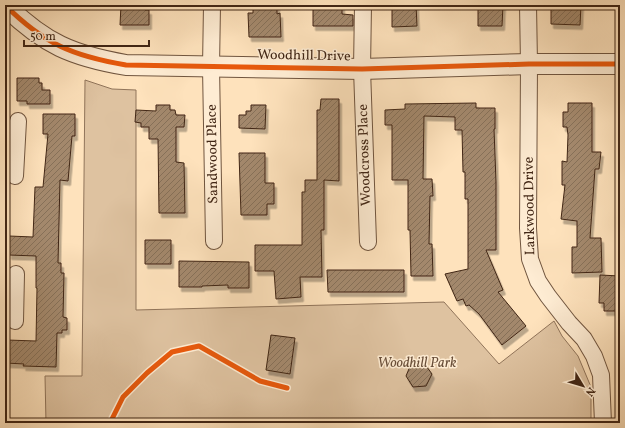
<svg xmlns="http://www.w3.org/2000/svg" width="625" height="428" font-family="Vollkorn,serif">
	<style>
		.green { fill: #dec2a0; stroke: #90745a }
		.building { fill: url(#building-hatch); stroke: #412615; filter: url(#shadow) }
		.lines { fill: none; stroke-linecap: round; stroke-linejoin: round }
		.minor-casing { stroke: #70553f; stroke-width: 18 }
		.tertiary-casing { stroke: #70553f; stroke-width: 22 }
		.minor { stroke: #feecd3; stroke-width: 16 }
		.tertiary { stroke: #feecd3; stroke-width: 20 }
		.cycleway-casing { stroke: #feecd3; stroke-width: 8 }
		.cycleway { stroke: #e8590c; stroke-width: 5 }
		.labels { text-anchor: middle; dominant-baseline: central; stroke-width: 3; stroke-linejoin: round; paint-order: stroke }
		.street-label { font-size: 14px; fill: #412615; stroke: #feecd3 }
		.park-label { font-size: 14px; font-style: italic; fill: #684d38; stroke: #feecd3 }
	</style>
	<defs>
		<pattern id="building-hatch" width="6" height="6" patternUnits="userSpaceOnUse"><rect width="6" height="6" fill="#a3886c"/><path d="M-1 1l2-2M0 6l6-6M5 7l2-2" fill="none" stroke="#866f58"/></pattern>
		<filter id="shadow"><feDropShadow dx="2.5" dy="4.5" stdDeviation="0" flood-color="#0004"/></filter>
	</defs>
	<rect width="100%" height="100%" fill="#fee2bc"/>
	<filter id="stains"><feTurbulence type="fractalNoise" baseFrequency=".005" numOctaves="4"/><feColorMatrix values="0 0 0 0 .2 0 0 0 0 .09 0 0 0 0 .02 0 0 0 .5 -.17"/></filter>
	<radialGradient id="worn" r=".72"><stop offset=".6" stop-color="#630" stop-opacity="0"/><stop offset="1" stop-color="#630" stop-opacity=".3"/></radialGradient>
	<path class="green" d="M85,80L112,89L136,90V310L444,302L499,364L554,321L562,336L578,356L591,387V423H46L45,376H82Z"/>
	<path class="building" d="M121,5H145V10H149V25H120Z
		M253,5H277V14L280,13L281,37H249L248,13H253Z
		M313,5H342V14L353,15V26H313Z
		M392,5H416L417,26L392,27Z
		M478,5H503L502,26H478Z
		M551,5H581L580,25L551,24Z
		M17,78H39V83H42V90H50V104H27V101H17Z
		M321,99H339V181L324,180V230H321L322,277H300L301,297L276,299L274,271H255V245H302V192H305V180H317V110H320Z
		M476,103V108H495V129H494L496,182V250H486L503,290L498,292L526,326L502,345L479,314L469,305L466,306L463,299L457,301L445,274L468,269V199H465V172H463L462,130H455V117L424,116L423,179H432L433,196H430L429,244H432L433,276H411L410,230H408V180H392V125H385V110L405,109V104Z
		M568,103H592V152H601L599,169H595L590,238H601L602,272L572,273V247H577V221L561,219L565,185H562V161L567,162L568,135L567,127H563V112H568Z
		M156,105H170V110H175L176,115H185L184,127H176V162L184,163L185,213H159L158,139H149V127H141V123L135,122L136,110L156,111Z
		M251,105H266L265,129L239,128V115H246V111H251Z
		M43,114H75V136H72L68,181L60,180L58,263H61V273H64L63,317L67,318V330H62V333H57L56,367L23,366L24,364L6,363L7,340L36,341L37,288H36V256L9,255V236L33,237L35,187H43L48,134H43Z
		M239,153H265V183H274V204H267V215H241Z
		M145,240H171V264H145Z
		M179,261L249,262V288H228V285L202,286V287H179Z
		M327,270H404V292H328Z
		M600,275L620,276V311H604V303H599Z
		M271,335L295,338L290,374L266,370Z
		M424,363L432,374L426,386L413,387L406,376L411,364Z"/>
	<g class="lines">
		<defs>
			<path id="minor" d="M212,5L211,67L214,241
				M363,5L362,69L368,242
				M528,5L529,64L528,228L530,259L538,281L548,296L569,323L584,339L594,356L601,375L603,423
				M15,176L18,121
				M15,321L16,274"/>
			<path id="tertiary" d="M5,5C44,44 73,56 126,65L362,69L529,64H620"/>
		</defs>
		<use href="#minor" class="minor-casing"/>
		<use href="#tertiary" class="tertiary-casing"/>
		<use href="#minor" class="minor"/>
		<use href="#tertiary" class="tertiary"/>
		<defs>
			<path id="cycleway" d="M5,5C44,44 73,56 126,65L362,69L529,64H620
				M110,423L123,397L147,373L172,352L199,346L260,381L287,388"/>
		</defs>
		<use href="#cycleway" class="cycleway-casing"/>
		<use href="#cycleway" class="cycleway"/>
	</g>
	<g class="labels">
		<g class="street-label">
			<text transform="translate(304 56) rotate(1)">Woodhill Drive</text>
			<text transform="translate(213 154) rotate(-91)">Sandwood Place</text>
			<text transform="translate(365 155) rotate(-92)">Woodcross Place</text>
			<text transform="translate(530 206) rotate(-91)">Larkwood Drive</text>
		</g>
		<g class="park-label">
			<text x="417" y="363">Woodhill Park</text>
		</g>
	</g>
	<rect width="625" height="428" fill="none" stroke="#fee2bc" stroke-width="20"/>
	<rect x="6" y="6" width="613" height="416" fill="none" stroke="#412615" stroke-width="2"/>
	<rect x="10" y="10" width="605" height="408" fill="none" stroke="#412615"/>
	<g transform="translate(583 386) rotate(128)" stroke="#feecd3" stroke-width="3" paint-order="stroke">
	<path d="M0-3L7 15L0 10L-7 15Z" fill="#412615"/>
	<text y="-6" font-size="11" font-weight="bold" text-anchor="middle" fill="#412615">N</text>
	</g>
	<path d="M24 40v6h125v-6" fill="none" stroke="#412615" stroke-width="2"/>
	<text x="30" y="40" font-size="12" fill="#412615" stroke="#feecd3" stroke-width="3" paint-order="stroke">50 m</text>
	<rect width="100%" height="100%" filter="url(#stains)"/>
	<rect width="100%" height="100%" fill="url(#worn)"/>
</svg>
